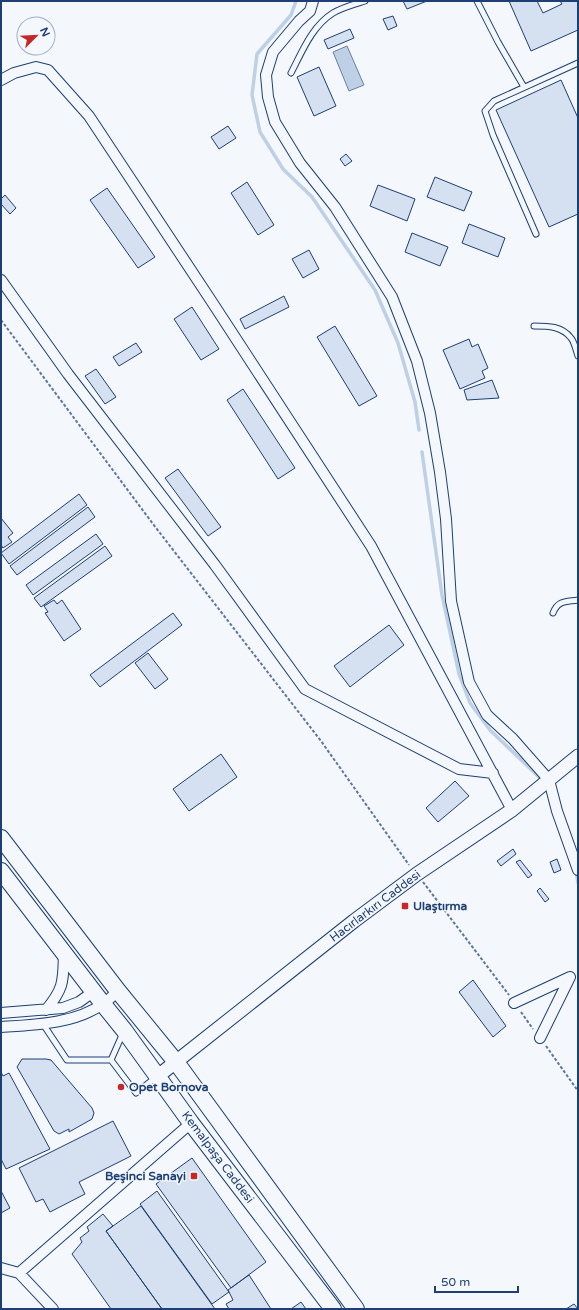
<svg xmlns="http://www.w3.org/2000/svg" width="579" height="1310" font-family="'Varela Round',sans-serif">
	<style>
		.water { fill: #bed0e5; stroke: #687fa3 }
		.lines { fill: none; stroke-linecap: round; stroke-linejoin: round }
		.stream { stroke: #bed0e5; stroke-width: 3.5 }
		.building { fill: #d5e0f0; stroke: #1d3f73 }
		.service-casing { stroke: #1d3f73; stroke-width: 7 }
		.minor-casing { stroke: #1d3f73; stroke-width: 12 }
		.tertiary-casing { stroke: #1d3f73; stroke-width: 15 }
		.primary-casing { stroke: #1d3f73; stroke-width: 18 }
		.path { stroke: #5e769c; stroke-width: 2; stroke-dasharray: 3 2; stroke-linecap: butt }
		.service { stroke: #f4f7fb; stroke-width: 5 }
		.minor { stroke: #f4f7fb; stroke-width: 10 }
		.tertiary { stroke: #f4f7fb; stroke-width: 13 }
		.primary { stroke: #f4f7fb; stroke-width: 16 }
		.poi-dot { fill: #c62828; stroke: #f4f7fb; stroke-width: 1.5 }
		.labels { text-anchor: middle; dominant-baseline: central; stroke-width: 3; stroke-linejoin: round; paint-order: stroke }
		.street-label { font-size: 12px; fill: #1d3f73; stroke: #f4f7fb }
		.poi-label { font-size: 12px; font-weight: bold; fill: #1d3f73; stroke: #f4f7fb; text-anchor: start }
	</style>
	<rect width="100%" height="100%" fill="#f4f7fb"/>
	<path class="water" d="M347,46L364,85L349,91L333,52Z"/>
	<g class="lines">
		<path class="stream" d="M296,1L291,15L257,54L252,95L260,132L283,169L312,197L375,290L398,343L415,402L419,430
			M422,452L442,595L459,674L470,703L490,730L541,779
			M576,870L578,883"/>
	</g>
	<path class="building" d="M403,1H427L407,9Z
		M509,1H537L543,13L562,4L560,1H578V30L531,51Z
		M393,16L397,26L388,30L383,19Z
		M350,29L354,38L328,49L324,40Z
		M319,67L336,106L314,116L297,77Z
		M561,80L578,118V214L549,227L496,110Z
		M228,126L236,138L219,149L211,137Z
		M346,154L352,161L345,166L340,159Z
		M435,177L472,192L464,211L427,197Z
		M247,182L274,225L258,235L231,193Z
		M378,185L415,199L407,221L370,206Z
		M107,188L155,257L138,268L90,200Z
		M5,195L16,208L10,214L1,204V199Z
		M469,224L505,238L498,257L462,243Z
		M412,233L448,247L440,266L405,252Z
		M309,250L319,269L303,278L292,259Z
		M284,296L289,307L245,329L240,319Z
		M192,307L219,349L201,360L174,319Z
		M335,326L377,396L359,406L317,337Z
		M469,339L472,347L478,344L488,368L482,371L485,378L460,389L443,350Z
		M136,343L142,352L119,366L113,357Z
		M96,369L116,397L105,404L85,376Z
		M492,380L499,398L467,400L464,390Z
		M243,389L295,468L278,479L227,400Z
		M178,469L221,527L208,536L165,478Z
		M79,494L87,505L9,564L1,553Z
		M88,507L95,517L17,575L10,566Z
		M1,518L13,533L8,537L12,542L3,548L1,545Z
		M96,534L103,544L33,595L26,585Z
		M105,546L112,556L41,607L34,598Z
		M54,600L57,604L62,600L81,629L64,641L45,613L48,612L44,606Z
		M173,613L182,625L100,687L90,675Z
		M389,625L404,645L350,687L334,666Z
		M148,653L168,679L155,689L135,663Z
		M221,754L237,777L189,811L173,789Z
		M455,781L469,796L438,822L426,808Z
		M513,849L516,854L501,866L497,861Z
		M557,859L561,870L554,873L550,862Z
		M520,860L532,875L528,878L516,862Z
		M540,888L549,899L545,902L537,891Z
		M473,980L506,1026L493,1037L459,992Z
		M22,1059H46L51,1060L92,1108L94,1113L92,1119L69,1132V1129L59,1134L54,1131L17,1067Z
		M1,1072L3,1076L9,1073L50,1149L6,1169L1,1159Z
		M113,1121L131,1156L79,1182L85,1194L50,1212L43,1199L36,1202L19,1168Z
		M192,1158L266,1262L231,1288L156,1184Z
		M1,1191L10,1208L1,1213Z
		M157,1191L229,1292L212,1304L140,1204Z
		M141,1206L215,1309H162L106,1231Z
		M103,1214L113,1226L106,1231L162,1309H111L72,1254L82,1242L80,1238L89,1231L87,1227Z
		M249,1275L271,1309H229L226,1304L233,1300L228,1290Z
		M301,1302L306,1309H291Z
		M574,1304L578,1309H566Z"/>
	<g class="lines">
		<defs>
			<path id="service" d="M477,1L498,42L524,87
				M291,73C302,52 312,26 333,13C343,7 355,4 365,1
				M536,234L493,135L485,111L494,101L578,63
				M534,326C548,326 562,326 571,338C575,343 576,351 578,356
				M553,613C558,600 566,602 578,600
				M43,1024L67,1060H111
				M111,1060L136,1093L155,1078
				M111,1060L123,1033"/>
			<path id="minor" d="M313,1L310,11L299,21L273,52L266,75L268,97L275,122L300,163L335,207L392,297L417,361L430,413L440,472L446,519L451,601L469,682L487,715L513,739L549,780L557,811L578,870
				M1,80L14,73L36,67L48,70L89,116L212,302L371,546L512,810
				M1,280L68,374L215,565L305,689L459,769L493,773
				M514,1003L570,977L540,1038
				M46,1010C65,987 63,980 64,952
				M1,1013L63,1008L79,1002L93,992
				M1,1027C34,1025 76,1024 104,1003C109,1000 113,995 118,991
				M1,1268L19,1273L53,1309
				M19,1273L191,1123"/>
			<path id="tertiary" d="M158,1076L354,921L417,874L512,810L578,756"/>
			<path id="primary" d="M1,838L118,991L176,1062L356,1309
				M1,871L103,1004L124,1030L191,1123L333,1309"/>
		</defs>
		<use href="#service" class="service-casing"/>
		<use href="#minor" class="minor-casing"/>
		<use href="#tertiary" class="tertiary-casing"/>
		<use href="#primary" class="primary-casing"/>
		<path class="path" d="M1,320L153,524L321,741L409,865
			M423,882L509,995
			M521,1012L533,1029
			M546,1046L578,1091"/>
		<use href="#service" class="service"/>
		<use href="#minor" class="minor"/>
		<use href="#tertiary" class="tertiary"/>
		<use href="#primary" class="primary"/>
	</g>
	<g class="poi-dot">
		<rect x="401" y="902" width="8" height="8" rx="2"/>
		<circle cx="121" cy="1087" r="4"/>
		<rect x="190" y="1172" width="8" height="8" rx="2"/>
	</g>
	<g class="labels">
		<g class="street-label">
			<text transform="translate(375 906) rotate(-37)">Hacırlarkırı Caddesi</text>
			<text transform="translate(218 1157) rotate(53)">Kemalpaşa Caddesi</text>
		</g>
		<g class="poi-label">
			<text x="413" y="906">Ulaştırma</text>
			<text x="129" y="1087">Opet Bornova</text>
			<text x="186" y="1176" text-anchor="end">Beşinci Sanayi</text>
		</g>
	</g>
	<rect width="579" height="1310" fill="none" stroke="#1d3f73" stroke-width="4"/>
	<g transform="translate(36 36) rotate(66)"><circle r="19" fill="#f4f7fb" stroke="#9eadc5"/>
	<path d="M0-3L7 15L0 10L-7 15Z" fill="#c62828"/>
	<text y="-6" font-size="11" font-weight="bold" text-anchor="middle" fill="#1d3f73">N</text>
	</g>
	<path d="M435 1286v6h83v-6" fill="none" stroke="#1d3f73" stroke-width="2"/>
	<text x="441" y="1286" font-size="12" fill="#1d3f73" stroke="#f4f7fb" stroke-width="3" paint-order="stroke">50 m</text>
</svg>
